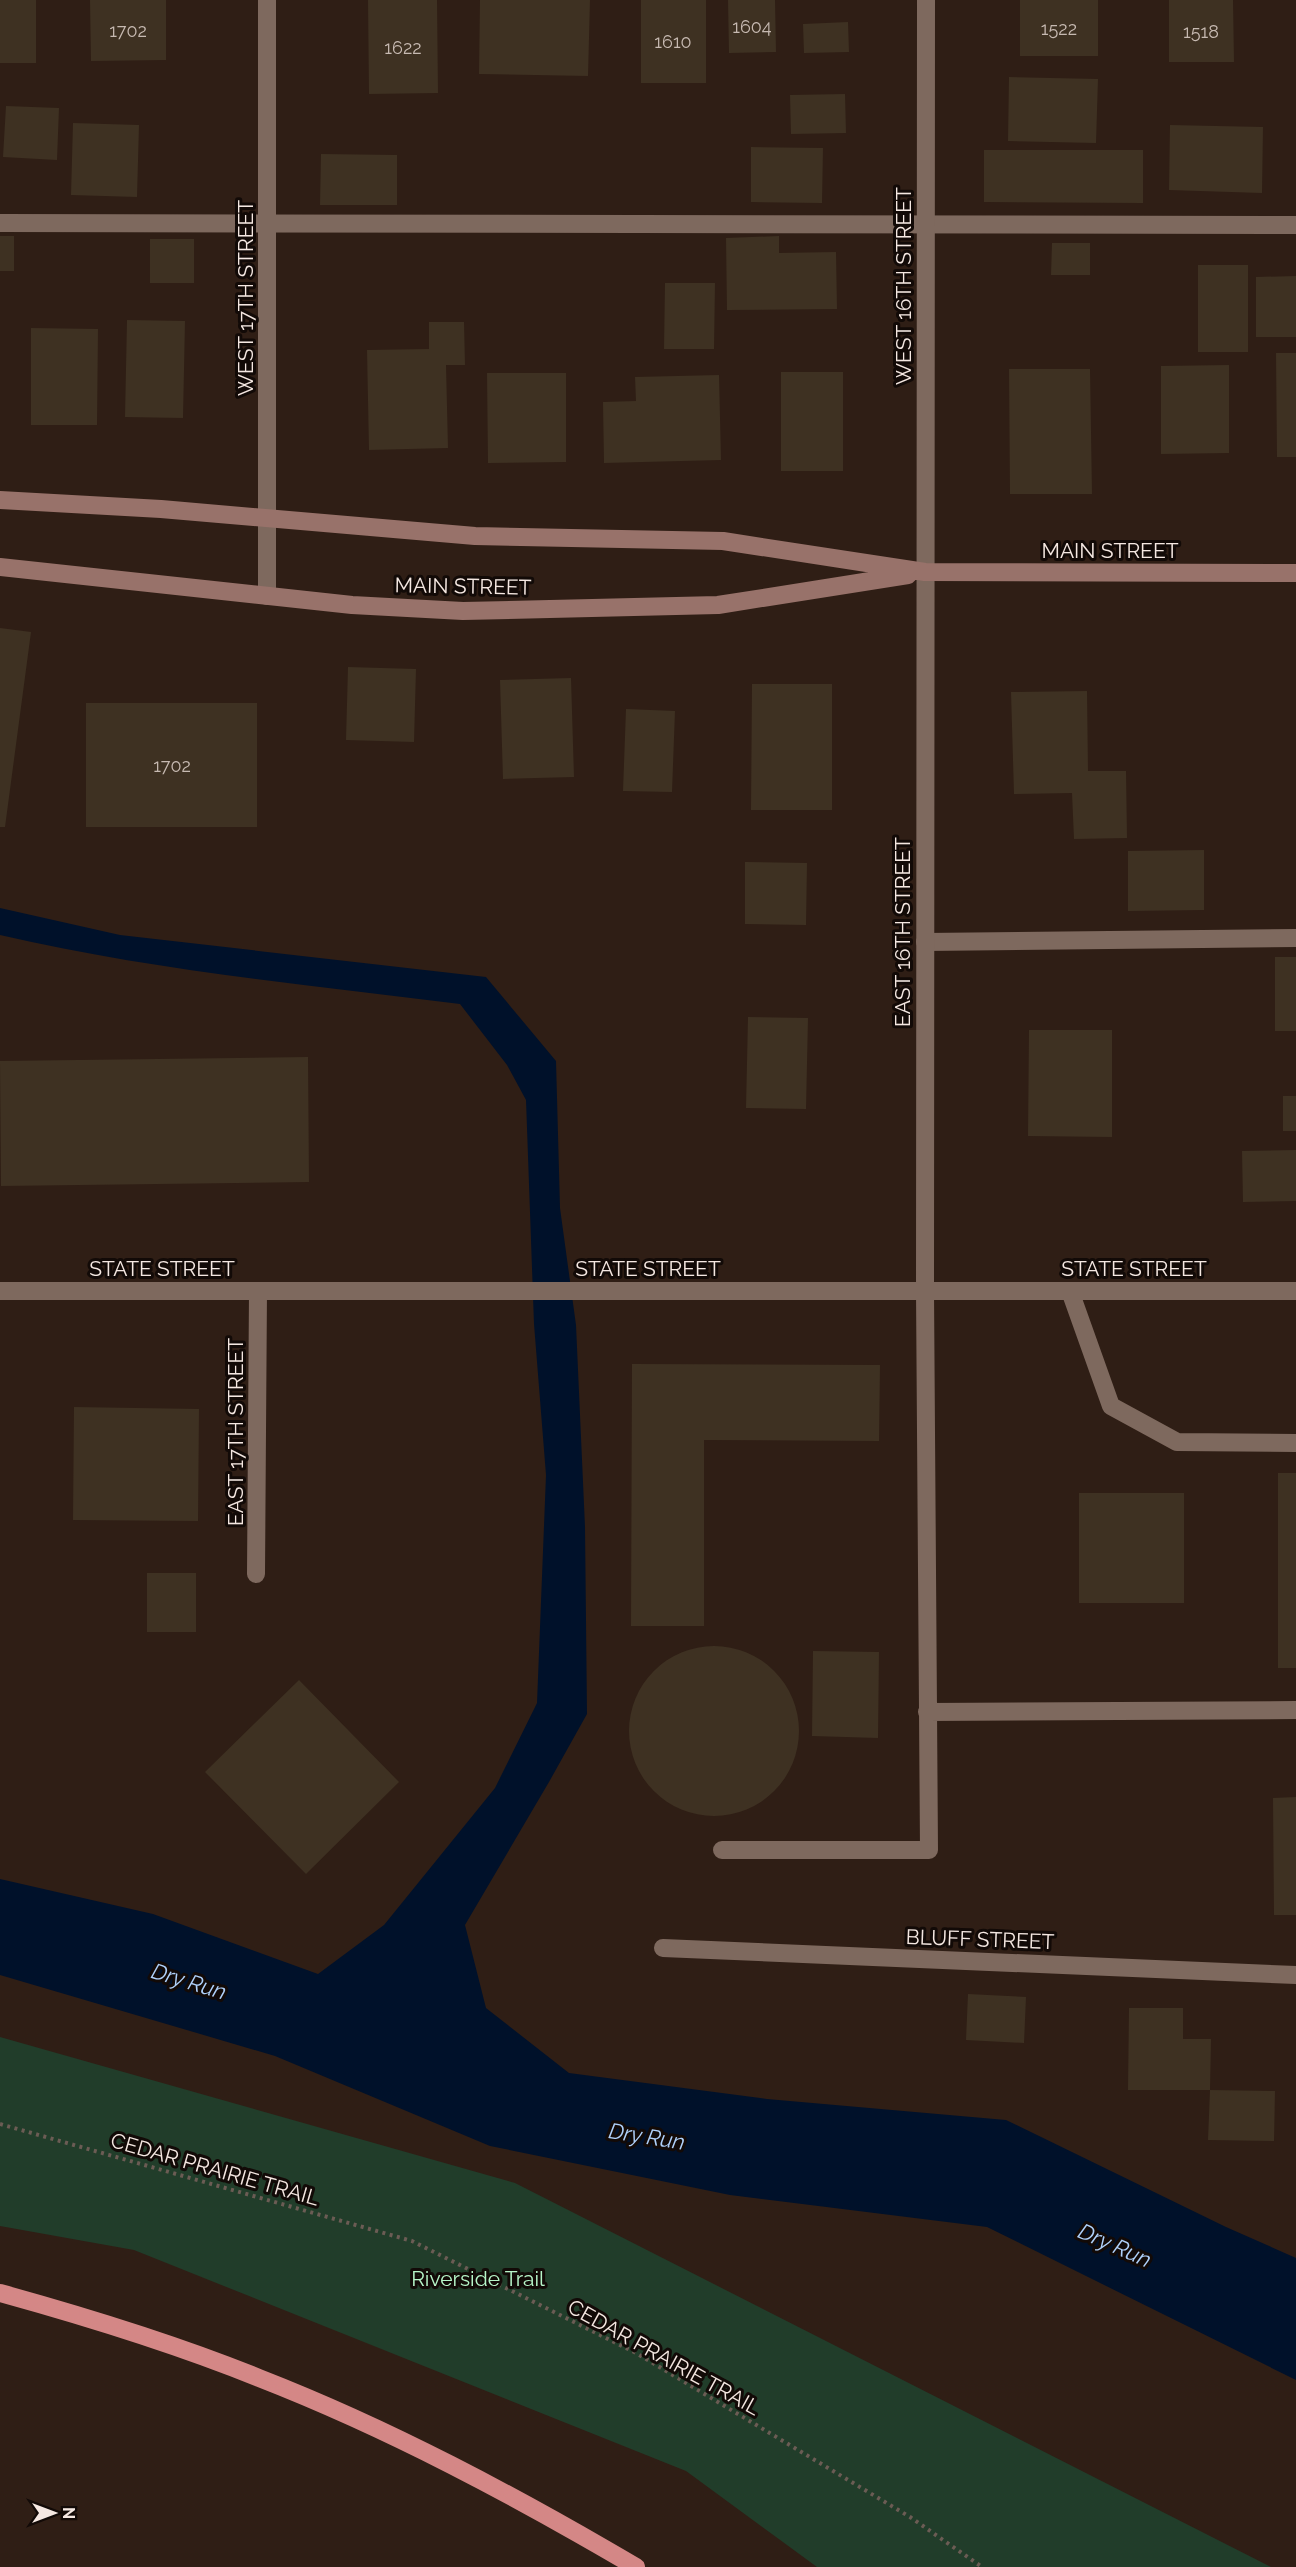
<svg xmlns="http://www.w3.org/2000/svg" width="1296" height="2567" font-family="Raleway,sans-serif">
	<style>
		.green { fill: #213d2a }
		.water { fill: #00112a }
		.building { fill: #3e3122 }
		.lines { fill: none; stroke-linecap: round; stroke-linejoin: round }
		.path { stroke: #6b5c54; stroke-width: 4; stroke-dasharray: 3 4.5; stroke-linecap: butt }
		.lane { stroke: #7e695e; stroke-width: 18 }
		.street { stroke: #7e695e; stroke-width: 18 }
		.secondary { stroke: #98726a; stroke-width: 18 }
		.highway { stroke: #d48786; stroke-width: 18 }
		.labels { text-anchor: middle; dominant-baseline: central; stroke-width: 6; stroke-linejoin: round; paint-order: stroke }
		.number-label { font-size: 18px; fill: #c7bab2 }
		.street-label { font-size: 21px; fill: #f5e8e2; stroke: #120a07 }
		.park-label { font-size: 21px; fill: #b7f6c9; stroke: #120a07 }
		.water-label { font-size: 22px; font-style: italic; fill: #afd1fb; stroke: #120a07 }
	</style>
	<rect width="100%" height="100%" fill="#2f1e15"/>
	<path class="green" d="M0,2037L515,2183L1271,2567H817L686,2471L134,2250L0,2226Z"/>
	<path class="water" d="M0,908L120,935L486,977L556,1061L560,1208L576,1325L585,1527L587,1714L549,1782L465,1925L486,2008L569,2073L767,2099L1006,2120L1226,2227L1296,2258V2380L987,2227L730,2195L490,2146L275,2056L0,1975V1879L153,1914L318,1974L384,1925L495,1788L537,1703L546,1475L534,1324L526,1100L507,1065L460,1004C307,985 151,970 0,935Z"/>
	<path class="building" d="M0,0H36V63H0Z
		M90,0H166V60L91,61Z
		M368,0H437L438,93L369,94Z
		M480,0H590L588,76L479,74Z
		M641,0H706V83H641Z
		M728,0H775L776,52L729,53Z
		M1020,0H1098V56H1020Z
		M1169,0H1233L1234,62H1169Z
		M848,22L849,52L804,53L803,24Z
		M1009,77L1098,79L1096,143L1008,141Z
		M845,94L846,133L791,134L790,95Z
		M6,106L59,108L57,160L3,157Z
		M73,123L139,125L137,197L71,195Z
		M1170,125L1263,127L1262,193L1169,190Z
		M751,147L823,148L822,203L751,202Z
		M984,150H1143V203L984,202Z
		M321,154L397,155V205H320Z
		M0,236H14V271H0Z
		M779,236V253L836,252L837,309L727,310L726,238Z
		M150,239H194V283H150Z
		M1052,243H1090V275H1051Z
		M1198,265H1248V352H1198Z
		M1296,276V337H1256V277Z
		M665,283H715L714,349H664Z
		M127,320L185,321L183,418L125,417Z
		M429,322H464L465,365H446L448,448L369,450L367,350L429,349Z
		M31,328L98,329L97,425H31Z
		M1276,353H1296V457H1277Z
		M1229,365V453L1161,454V366Z
		M1009,369H1090L1092,494H1010Z
		M781,372H843V471H781Z
		M487,373H566V462L488,463Z
		M719,375L721,460L604,463L603,402L636,401L635,377Z
		M0,628L31,632L5,827H0Z
		M348,667L416,669L414,742L346,740Z
		M571,678L574,777L503,779L500,680Z
		M752,684H832V810H751Z
		M1087,691L1088,771H1126L1127,838L1074,839L1072,793L1014,794L1011,692Z
		M86,703H257V827H86Z
		M626,709L675,711L672,792L623,791Z
		M1204,850V910L1128,911V851Z
		M745,862L807,863L806,925L745,924Z
		M1275,957H1296V1031H1275Z
		M748,1017L808,1018L806,1109L746,1108Z
		M1029,1030H1112V1137L1028,1136Z
		M308,1057L309,1182L1,1186L0,1061Z
		M1283,1096H1296V1131H1283Z
		M1296,1150V1201L1243,1202L1242,1151Z
		M632,1364L880,1365L879,1441L704,1440V1626H631Z
		M74,1407L199,1409L198,1521L73,1520Z
		M1278,1473H1296V1668H1278Z
		M1079,1493H1184V1603H1079Z
		M147,1573H196V1632H147Z
		M629 1731a85 85 0 1 1 170 0a85 85 0 1 1-170 0Z
		M813,1651L879,1652L878,1738L812,1736Z
		M299,1680L399,1782L306,1874L205,1772Z
		M1296,1797V1915H1274L1273,1798Z
		M968,1994L1026,1997L1024,2043L966,2040Z
		M1129,2008H1183V2039H1211L1210,2090H1128Z
		M1210,2090L1275,2091L1274,2141L1208,2140Z"/>
	<g class="lines">
		<path class="path" d="M0,2124L412,2241L636,2353L910,2517L982,2567"/>
		<path class="lane" d="M0,223L1296,225
			M925,942L1296,938
			M1070,1291L1111,1406L1177,1442L1296,1443
			M927,1712L1296,1710
			M722,1850H929L925,1291
			M663,1948L1296,1975"/>
		<path class="street" d="M267,0V596
			M0,1291H1296
			M925,1291L926,0
			M256,1574L258,1291"/>
		<path class="secondary" d="M0,500L161,509L475,536L723,541L925,572L1296,573
			M0,567L352,605L463,611L718,605L908,575"/>
		<path class="highway" d="M0,2293C87,2317 175,2344 259,2378C390,2429 515,2496 636,2567"/>
	</g>
	<g class="labels">
		<g class="number-label">
			<text x="752" y="26">1604</text>
			<text x="1059" y="28">1522</text>
			<text x="128" y="30">1702</text>
			<text x="1201" y="31">1518</text>
			<text x="673" y="41">1610</text>
			<text x="403" y="47">1622</text>
			<text x="172" y="765">1702</text>
		</g>
		<g class="street-label">
			<text transform="translate(903 286) rotate(-90)">WEST 16TH STREET</text>
			<text transform="translate(245 298) rotate(-90)">WEST 17TH STREET</text>
			<text x="1110" y="550">MAIN STREET</text>
			<text transform="translate(463 586) rotate(1)">MAIN STREET</text>
			<text transform="translate(902 932) rotate(-90)">EAST 16TH STREET</text>
			<text x="162" y="1268">STATE STREET</text>
			<text x="648" y="1268">STATE STREET</text>
			<text x="1134" y="1268">STATE STREET</text>
			<text transform="translate(235 1432) rotate(-90)">EAST 17TH STREET</text>
			<text transform="translate(980 1939) rotate(2)">BLUFF STREET</text>
			<text transform="translate(215 2169) rotate(16)">CEDAR PRAIRIE TRAIL</text>
			<text transform="translate(664 2357) rotate(29)">CEDAR PRAIRIE TRAIL</text>
		</g>
		<g class="park-label">
			<text x="478" y="2278">Riverside Trail</text>
		</g>
		<g class="water-label">
			<text transform="translate(189 1981) rotate(17)">Dry Run</text>
			<text transform="translate(647 2136) rotate(9)">Dry Run</text>
			<text transform="translate(1115 2245) rotate(24)">Dry Run</text>
		</g>
	</g>
	<g transform="translate(54 2513) rotate(90)" stroke="#120a07" stroke-width="4.5" paint-order="stroke">
	<path d="M0-4.5L10 22L0 15L-10 22Z" fill="#f5e8e2"/>
	<text y="-9" font-size="16" font-weight="bold" text-anchor="middle" fill="#f5e8e2">N</text>
	</g>
</svg>
